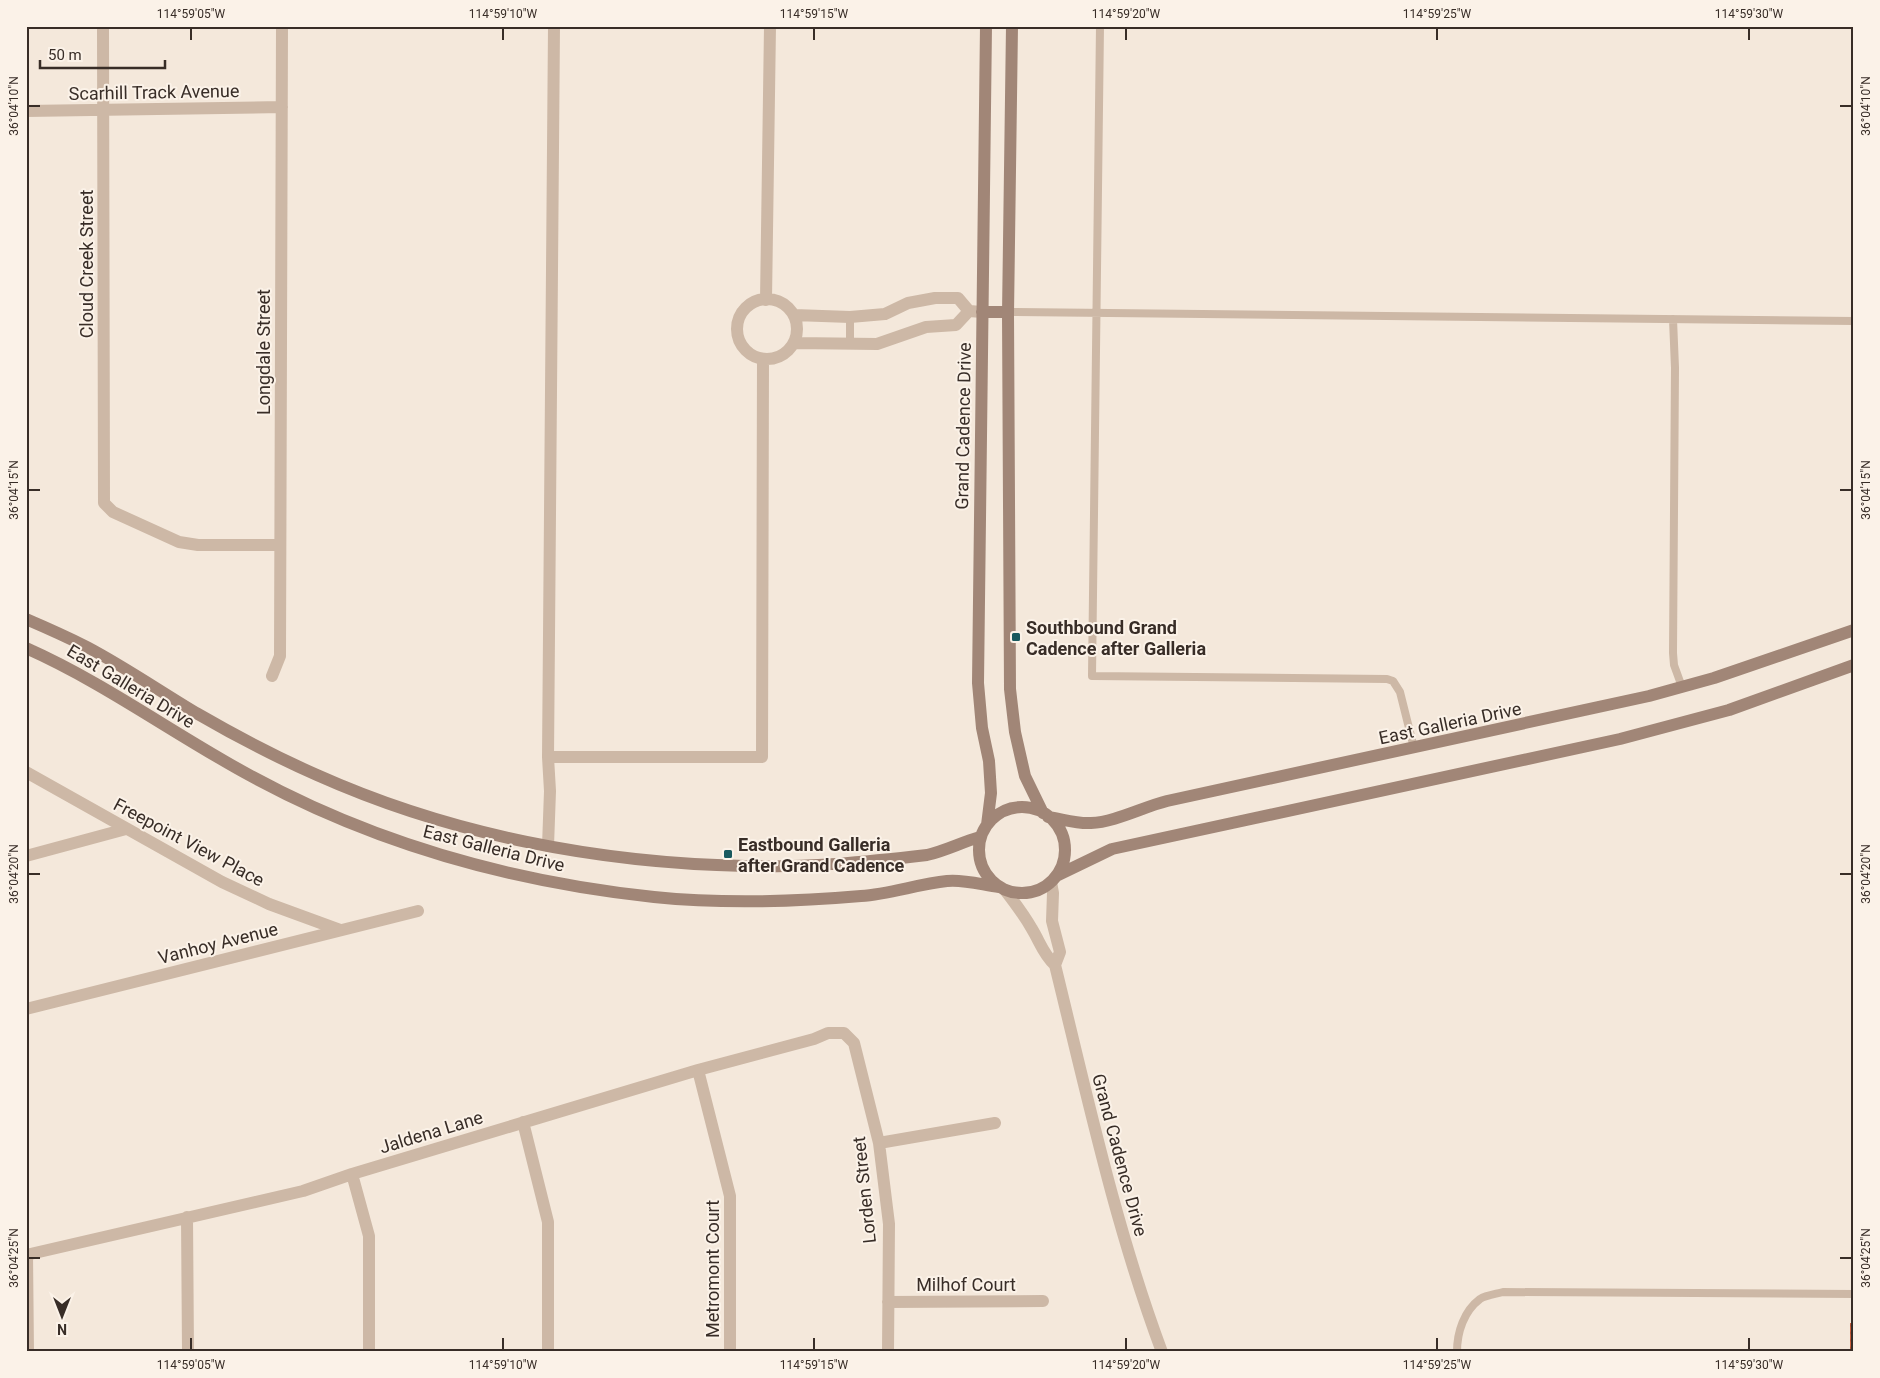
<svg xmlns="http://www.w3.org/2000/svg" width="1880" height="1378" font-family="Roboto,sans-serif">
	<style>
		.building { fill: url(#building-back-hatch) }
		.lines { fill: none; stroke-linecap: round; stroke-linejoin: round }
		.service { stroke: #cdb8a6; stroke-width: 8 }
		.minor { stroke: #cdb8a6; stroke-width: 12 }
		.tertiary { stroke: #cdb8a6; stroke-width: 12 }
		.secondary { stroke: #a18677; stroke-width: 12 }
		.ticks { fill: none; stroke: #382d27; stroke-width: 2 }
		.poi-dot { fill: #19595e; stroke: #fbf2e8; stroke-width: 2 }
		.labels { text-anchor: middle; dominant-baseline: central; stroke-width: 4; stroke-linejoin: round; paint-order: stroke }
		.street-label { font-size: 18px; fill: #382d27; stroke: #fbf2e8 }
		.poi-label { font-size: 18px; font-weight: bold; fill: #382d27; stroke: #fbf2e8; text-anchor: start }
		.neatline { fill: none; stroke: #382d27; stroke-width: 2 }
		.ticks-label { font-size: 12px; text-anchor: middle; fill: #382d27 }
	</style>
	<defs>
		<pattern id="building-back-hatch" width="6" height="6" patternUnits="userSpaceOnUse" patternTransform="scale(1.25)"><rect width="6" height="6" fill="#d0613d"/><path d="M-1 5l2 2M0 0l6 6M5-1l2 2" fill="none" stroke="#aa5033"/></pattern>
	</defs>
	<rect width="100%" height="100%" fill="#f4e8db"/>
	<path class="building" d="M1850,1323H1854V1352H1850Z"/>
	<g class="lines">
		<path class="service" d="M1100,26L1092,676L1387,679L1393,681L1400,692L1414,748
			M1008,312L1854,321
			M850,317V344
			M1673,319L1675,368L1673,653L1674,665L1682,687
			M1457,1352C1457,1332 1464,1311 1480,1299C1486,1295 1496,1294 1503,1292L1854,1294"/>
		<path class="minor" d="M103,26L104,503L113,512L179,542L198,545H280
			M554,26L548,757H762L763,359
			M26,111L282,107
			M737 329a30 30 0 1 1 60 0a30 30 0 1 1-60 0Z
			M766,300L770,26
			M794,315L850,317L885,314L908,303L935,298H958L969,311
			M795,343L877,344L926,327L956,325L969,311L982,312
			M272,676L280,656L282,26
			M548,757L550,791L548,846
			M26,772L222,882L269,904L340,930
			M26,856L126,829
			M26,1009L418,911
			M698,1070L730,1196V1352
			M523,1122L548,1222V1352
			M879,1143L995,1123
			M352,1174L369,1236V1352
			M187,1217L188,1352
			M27,1254L28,1352
			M26,1255L303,1191L352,1174L698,1070L814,1039L828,1033H844L854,1043L879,1143L889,1224L888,1352
			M888,1302L1043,1301"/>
		<path class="tertiary" d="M1051,882L1053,893L1052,921L1060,952L1055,965
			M1005,890C1015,903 1024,915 1032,929C1040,942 1043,954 1055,965C1087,1095 1115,1226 1162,1352"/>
		<path class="secondary" d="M986,26L978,683L982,728L989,761L991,793L987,825
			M1012,26L1008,314L1010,689L1015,732L1025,776L1043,813
			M982,312H1008
			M26,619C47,628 67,637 87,647C125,667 161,692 198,714C236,736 276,757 317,775C451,835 599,863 745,866C805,868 867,862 927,855C945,851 962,842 980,837
			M26,648C105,683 175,735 251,776C376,844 513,882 654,897C723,904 792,902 861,896C890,894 918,884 947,881C963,879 983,885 999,887
			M979 850a43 43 0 1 1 86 0a43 43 0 1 1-86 0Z
			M1048,817C1062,819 1077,824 1091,823C1115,822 1143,807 1167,801L1649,696L1714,678L1854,630
			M1056,876L1112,849L1620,739L1729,710L1854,665"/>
	</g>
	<path class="ticks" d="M191,28V40M503,28V40M814,28V40M1126,28V40M1437,28V40M1749,28V40M28,106H40M1840,106H1852M28,490H40M1840,490H1852M28,874H40M1840,874H1852M28,1258H40M1840,1258H1852M191,1338V1350M503,1338V1350M814,1338V1350M1126,1338V1350M1437,1338V1350M1749,1338V1350"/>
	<g class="poi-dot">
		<rect x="1011" y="632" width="10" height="10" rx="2.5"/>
		<rect x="723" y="849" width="10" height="10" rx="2.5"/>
	</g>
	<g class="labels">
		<g class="street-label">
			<text transform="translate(154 92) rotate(-1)">Scarhill Track Avenue</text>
			<text transform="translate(86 264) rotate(-90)">Cloud Creek Street</text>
			<text transform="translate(263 352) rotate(-90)">Longdale Street</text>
			<text transform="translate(963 426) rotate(-89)">Grand Cadence Drive</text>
			<text transform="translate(131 686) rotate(31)">East Galleria Drive</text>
			<text transform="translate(1450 723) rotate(-12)">East Galleria Drive</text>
			<text transform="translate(189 842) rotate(28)">Freepoint View Place</text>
			<text transform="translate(494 848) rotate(14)">East Galleria Drive</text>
			<text transform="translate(218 943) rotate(-14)">Vanhoy Avenue</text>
			<text transform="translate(431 1132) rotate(-17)">Jaldena Lane</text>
			<text transform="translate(1120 1155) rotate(75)">Grand Cadence Drive</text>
			<text transform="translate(864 1190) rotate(-96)">Lorden Street</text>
			<text transform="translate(712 1269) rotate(-90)">Metromont Court</text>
			<text x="966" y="1284">Milhof Court</text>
		</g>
		<g class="poi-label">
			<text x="1026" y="627">Southbound Grand<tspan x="1026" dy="21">Cadence after Galleria</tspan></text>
			<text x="738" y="844">Eastbound Galleria<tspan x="738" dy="21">after Grand Cadence</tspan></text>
		</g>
	</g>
	<rect width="1880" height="1378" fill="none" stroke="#fbf2e8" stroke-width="55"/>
	<g transform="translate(62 1316) rotate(180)" stroke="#fbf2e8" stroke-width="4" paint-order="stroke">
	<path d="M0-4L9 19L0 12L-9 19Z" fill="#382d27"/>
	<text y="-8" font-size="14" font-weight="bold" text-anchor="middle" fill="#382d27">N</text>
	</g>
	<path d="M40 60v8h125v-8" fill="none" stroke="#382d27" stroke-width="2.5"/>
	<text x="48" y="60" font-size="15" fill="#382d27" stroke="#fbf2e8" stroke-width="4" paint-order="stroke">50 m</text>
	<rect x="28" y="28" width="1824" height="1322" class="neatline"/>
	<g class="ticks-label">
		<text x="191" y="18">114°59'05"W</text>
		<text x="503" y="18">114°59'10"W</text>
		<text x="814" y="18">114°59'15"W</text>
		<text x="1126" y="18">114°59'20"W</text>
		<text x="1437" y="18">114°59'25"W</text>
		<text x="1749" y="18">114°59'30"W</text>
		<text transform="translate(1866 106) rotate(-90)" y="4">36°04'10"N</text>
		<text transform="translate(14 106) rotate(-90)" y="4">36°04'10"N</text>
		<text transform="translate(1866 490) rotate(-90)" y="4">36°04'15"N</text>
		<text transform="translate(14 490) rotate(-90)" y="4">36°04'15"N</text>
		<text transform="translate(1866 874) rotate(-90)" y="4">36°04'20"N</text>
		<text transform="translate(14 874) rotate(-90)" y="4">36°04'20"N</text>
		<text transform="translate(1866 1258) rotate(-90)" y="4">36°04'25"N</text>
		<text transform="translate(14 1258) rotate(-90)" y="4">36°04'25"N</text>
		<text x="191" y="1369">114°59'05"W</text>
		<text x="503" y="1369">114°59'10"W</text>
		<text x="814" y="1369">114°59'15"W</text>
		<text x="1126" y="1369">114°59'20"W</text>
		<text x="1437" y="1369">114°59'25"W</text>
		<text x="1749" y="1369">114°59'30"W</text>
	</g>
</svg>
